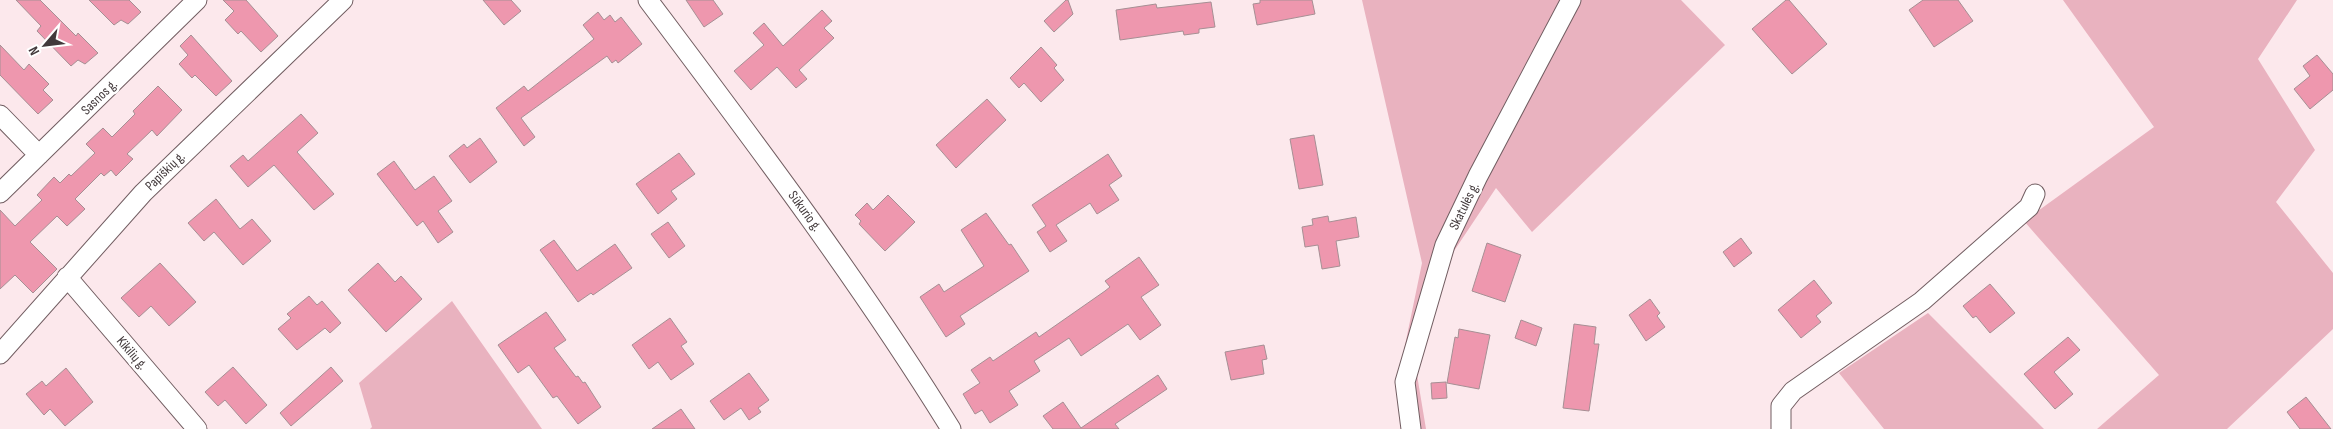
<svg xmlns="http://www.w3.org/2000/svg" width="2333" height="429" font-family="'Sofia Sans Condensed',sans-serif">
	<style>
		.green { fill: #e9b2bf }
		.building { fill: #ee97ae; stroke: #a68f94 }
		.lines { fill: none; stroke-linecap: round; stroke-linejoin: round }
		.minor-casing { stroke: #715d61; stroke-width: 21 }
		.minor { stroke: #fff; stroke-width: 19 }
		.labels { text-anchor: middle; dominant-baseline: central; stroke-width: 5; stroke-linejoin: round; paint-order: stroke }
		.street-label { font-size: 14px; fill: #42393b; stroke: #fff }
	</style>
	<rect width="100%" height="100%" fill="#fce8ec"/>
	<path class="green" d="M1362,0H1681L1725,45L1532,232L1496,188L1454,251L1416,369L1426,429H1406L1397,384L1422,263Z
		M2063,0H2297L2258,59L2315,150L2276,202L2333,273V329L2227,429H2097L2159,375L2024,221L2154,127Z
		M452,301L542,429H370L372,427L359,383Z
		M1928,313L2044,429H1884L1839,373Z"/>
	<path class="building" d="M16,0H40L76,36L78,33L98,53L85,64L78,60L71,66L37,31L41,26Z
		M89,0H129L141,12L128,24L121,20L114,25Z
		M223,0H246L278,36L261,52L241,31L238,34L225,20L234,11Z
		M483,0H511L521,11L504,25Z
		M686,0H713L723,14L704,27Z
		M1066,0H1068L1073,14L1054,32L1044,21Z
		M1260,0H1312L1315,14L1257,25L1253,4L1260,3Z
		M1786,0H1789L1827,44L1792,74L1752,29Z
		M1923,0H1958L1973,21L1934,47L1909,10Z
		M1211,2L1215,27L1199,29V33L1184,35L1183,31L1120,40L1116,10L1156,4L1157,8Z
		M822,10L832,21L824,28L834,38L799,70L807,79L796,88L777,67L751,90L734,71L764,45L753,33L764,23L783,46Z
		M598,12L604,20L610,15L615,22L621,17L642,44L618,63L616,60L612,63L607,56L521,118L535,137L524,146L496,108L524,86L528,91L594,39L583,25Z
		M191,35L232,81L216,96L195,75L192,78L179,64L188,55L180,46Z
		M0,45L24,70L29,64L49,84L43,90L53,100L38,114L0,75Z
		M1041,47L1057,65L1054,68L1064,80L1041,102L1024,83L1019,88L1010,78Z
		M2317,55L2333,74V90L2310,109L2294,89L2310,76L2303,66Z
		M158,86L182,110L157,136L152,130L127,154L133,159L116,176L111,170L104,176L101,173L75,199L85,209L67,226L57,216L30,242L57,269L33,293L15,275L0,289V210L15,226L42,200L37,195L54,177L60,183L69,174L71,176L95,153L86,144L103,128L112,137L135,114L133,111Z
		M987,99L1006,120L956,168L936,145Z
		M301,114L318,133L297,152L334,194L314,210L274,165L248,187L230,166L243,155L248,161Z
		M1314,135L1323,185L1299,189L1290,139Z
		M480,138L497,162L470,183L449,156L464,144L467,148Z
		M679,153L695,174L671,191L677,199L658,214L636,184Z
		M1108,154L1122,176L1109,185L1119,200L1097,214L1090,203L1056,225L1067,241L1050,252L1037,232L1046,226L1032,205Z
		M394,161L415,190L434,176L452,201L438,211L453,232L438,243L423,221L417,226L377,174Z
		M888,195L915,222L885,251L859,224L861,221L855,215L867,203L873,210Z
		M216,199L240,229L252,219L271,241L243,265L214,232L204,241L188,223Z
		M986,213L1009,245L1011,244L1029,271L960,316L965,324L946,337L920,297L939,284L944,292L984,266L961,230Z
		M1328,216L1329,222L1356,217L1359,237L1336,241L1340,266L1322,269L1318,245L1305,247L1302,227L1313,225L1312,219Z
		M668,222L685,246L669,258L651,234Z
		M1741,238L1752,253L1734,267L1723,252Z
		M554,240L577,271L615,244L632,268L593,295L591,293L578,302L540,250Z
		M1487,243L1521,255L1505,302L1472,291Z
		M1139,257L1159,285L1141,297L1161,325L1140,340L1128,324L1081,356L1069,338L1034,361L1040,371L1009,391L1018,405L990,423L982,410L975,414L963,394L980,383L971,370L990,357L993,361L1036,332L1039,337L1105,291L1110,287L1105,281Z
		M160,263L196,302L169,326L151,306L139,317L121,298Z
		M378,263L395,282L401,276L422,299L386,332L348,290Z
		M1814,280L1832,303L1816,316L1821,322L1801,338L1778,310Z
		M1990,284L2015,313L1990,333L1976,316L1973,318L1963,306Z
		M309,296L317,305L322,301L341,323L330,333L325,328L297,350L278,329L291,318L287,314Z
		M1650,299L1660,313L1657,316L1665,327L1646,341L1629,315Z
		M546,312L566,340L554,348L576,377L578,376L583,383L585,382L601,407L578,424L557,396L553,398L529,365L518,373L498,345Z
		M670,318L687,342L681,346L694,364L671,380L658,362L649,369L632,345Z
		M1521,320L1542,328L1536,346L1515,338Z
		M1574,324L1596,327L1594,344H1599L1589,411L1563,408Z
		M1459,329L1490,335L1479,389L1447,383L1455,337L1458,338Z
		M2068,337L2080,350L2054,372L2073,394L2055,409L2024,374Z
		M1264,345L1267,359L1262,360L1264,374L1231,380L1225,352Z
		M233,367L267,405L246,424L225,400L218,406L205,392Z
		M331,367L343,381L291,426L280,413Z
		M66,368L93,402L65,426L50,409L44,415L26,394L42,381L46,386Z
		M749,373L769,400L758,408L761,412L749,420L741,408L724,420L710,401Z
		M1158,375L1167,389L1115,424L1119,429H1053L1043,416L1063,402L1081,428Z
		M1446,382L1447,398L1432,399L1431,383Z
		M2306,397L2331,429H2300L2287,412Z
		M681,409L695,429H652Z"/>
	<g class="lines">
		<defs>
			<path id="minor" d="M648,0C753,140 859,280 951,429
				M0,115L39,155
				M0,193L197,0
				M67,277L197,429
				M0,354L143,193L343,0
				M1411,429L1405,382L1445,245L1478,176L1571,0
				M1781,429V406L1793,391L1922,301L2029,207L2035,194"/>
		</defs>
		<use href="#minor" class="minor-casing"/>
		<use href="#minor" class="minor"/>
	</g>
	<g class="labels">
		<g class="street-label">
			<text transform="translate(99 97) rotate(-44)">Sasnos g.</text>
			<text transform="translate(165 171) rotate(-44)">Papiškių g.</text>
			<text transform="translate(1464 206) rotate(-64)">Skatulės g.</text>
			<text transform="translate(805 211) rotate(54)">Sūkurio g.</text>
			<text transform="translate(132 353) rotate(49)">Kikilių g.</text>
		</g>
	</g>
	<g transform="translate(45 45) rotate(242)" stroke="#ffffff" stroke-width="4" paint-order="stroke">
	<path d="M0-4L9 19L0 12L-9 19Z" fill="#42393b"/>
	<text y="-8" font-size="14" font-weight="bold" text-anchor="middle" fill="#42393b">N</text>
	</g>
</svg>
